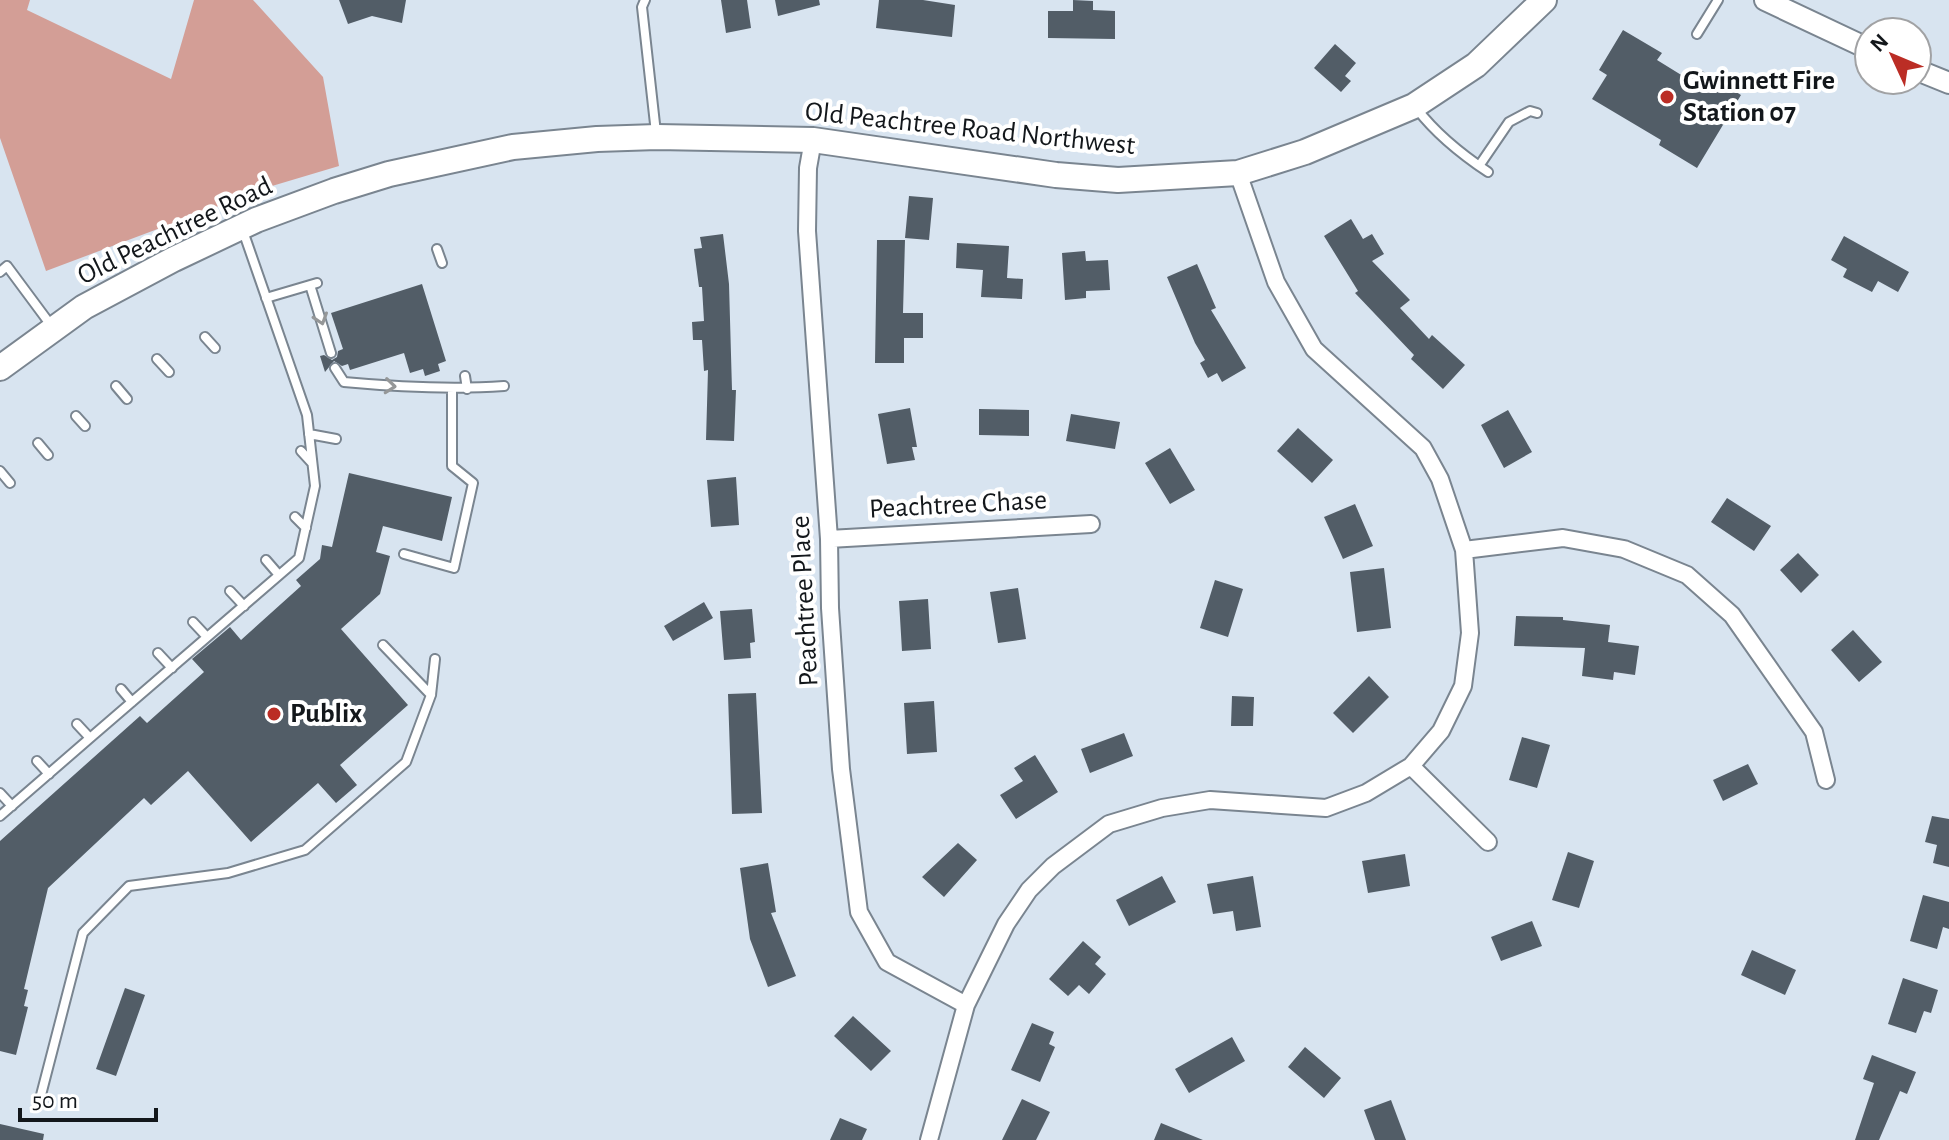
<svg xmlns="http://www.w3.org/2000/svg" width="1949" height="1140" font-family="'Alegreya Sans',sans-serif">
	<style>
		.forest { fill: #d39e96 }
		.building { fill: #525d67 }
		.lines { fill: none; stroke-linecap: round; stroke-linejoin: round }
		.service-casing { stroke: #7a8590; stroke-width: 12 }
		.minor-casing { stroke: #7a8590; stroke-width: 20 }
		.tertiary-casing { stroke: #7a8590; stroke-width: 24 }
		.secondary-casing { stroke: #7a8590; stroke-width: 28 }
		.service { stroke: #fff; stroke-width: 8 }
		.minor { stroke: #fff; stroke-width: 16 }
		.tertiary { stroke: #fff; stroke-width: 20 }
		.secondary { stroke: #fff; stroke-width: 24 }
		.oneway { stroke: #959798 }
		.poi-dot { fill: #bb2d25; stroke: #fff; stroke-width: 3 }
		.labels { text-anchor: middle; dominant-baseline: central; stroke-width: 8; stroke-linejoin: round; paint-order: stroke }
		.poi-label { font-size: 28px; font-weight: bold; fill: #13171b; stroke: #fff; text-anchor: start }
		.street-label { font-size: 28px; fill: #13171b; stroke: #fff }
	</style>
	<rect width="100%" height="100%" fill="#d8e4f0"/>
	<path class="forest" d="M0,0H30L27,10L171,79L194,0H253L323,77L339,166L272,186L46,271L0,138Z"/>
	<path class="building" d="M339,0H406L402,23L372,16L348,24Z
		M721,0H747L751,28L726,33Z
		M775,0H819L820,5L778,16Z
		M879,0H923L955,5L952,37L876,28Z
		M1073,0L1093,1V10L1115,11V39L1048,38V11H1073Z
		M1623,30L1662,53L1657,60L1691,81L1699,69L1741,95L1697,168L1659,145L1661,140L1592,99L1607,75L1599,70Z
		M1335,44L1356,63L1345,76L1351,81L1341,92L1314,68Z
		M909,196L933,198L929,240L905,238Z
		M1351,219L1363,239L1372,234L1384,254L1372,261L1410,300L1400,308L1429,339L1432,335L1465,365L1443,389L1411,359L1414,355L1355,293L1358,291L1324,236Z
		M723,234L729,284L732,390H736L734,441L706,440L708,370L704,371L702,340H693L692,322L704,321L702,287H699L694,249L702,248L700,237Z
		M1844,236L1909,272L1898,292L1878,281L1872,292L1843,277L1847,269L1831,260Z
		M877,240H905L903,313H923V338H904V363H875Z
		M957,243L1009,246L1007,278L1023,279L1022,299L981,297L983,270L956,268Z
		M1085,251L1086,261L1108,260L1110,290L1086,291V298L1065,300L1062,253Z
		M1197,264L1216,308L1211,310L1246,368L1222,382L1217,373L1208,378L1200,363L1205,360L1195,343L1167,277Z
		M422,284L446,361L438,364L440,371L425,376L423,369L410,373L404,353L350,370L348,364L342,366L334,361L325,372L320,356L324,355L332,360L337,357L338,351L343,349L331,313Z
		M910,408L917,447H912L915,460L887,464L878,414Z
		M979,409L1029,410V436L979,435Z
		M1508,410L1532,452L1504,468L1481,425Z
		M1071,414L1120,422L1115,449L1066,441Z
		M1298,428L1333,460L1312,483L1277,451Z
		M1170,448L1195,490L1170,504L1145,463Z
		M349,473L452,497L442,541L383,526L376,552L390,556L380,594L341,629L408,705L340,765L357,785L336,803L318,783L251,842L188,771L151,805L144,798L48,888L24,989L28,990L24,1006L28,1007L16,1055L0,1051V841L140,716L147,723L204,672L192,659L230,627L241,640L301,586L296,580L320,559L322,545L332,547Z
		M736,477L739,525L711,527L707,480Z
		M1727,498L1771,526L1754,551L1711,522Z
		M1355,504L1373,546L1343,559L1324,517Z
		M1798,553L1819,575L1801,593L1780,570Z
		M1384,568L1391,628L1357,632L1350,572Z
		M1215,580L1243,589L1228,637L1200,628Z
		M1018,588L1026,639L998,643L990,592Z
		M928,599L931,649L902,651L899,601Z
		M704,602L713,618L673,641L664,626Z
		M752,609L755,642L750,643L751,658L724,660L720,611Z
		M1516,616L1563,617V620L1610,625L1608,642L1639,646L1635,675L1614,672L1613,680L1582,676L1585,648L1514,646Z
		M1853,630L1882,662L1859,682L1831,650Z
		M1369,676L1389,697L1353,733L1333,713Z
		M756,693L762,813L732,814L728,694Z
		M1232,696L1254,697L1253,726H1231Z
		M934,701L937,752L907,754L904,703Z
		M1124,733L1133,756L1090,773L1081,749Z
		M1522,737L1550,745L1537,788L1509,780Z
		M1035,755L1058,792L1016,819L1000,795L1023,781L1014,768Z
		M1748,764L1758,784L1723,801L1713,780Z
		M1932,816L1949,819V867L1933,863L1937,845L1925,842Z
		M958,843L977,860L944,897L922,877Z
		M1568,852L1594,861L1579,908L1552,900Z
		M1405,854L1410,886L1368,893L1362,861Z
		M768,863L776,912L771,913L796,976L768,987L750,939L740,868Z
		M1162,876L1176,902L1129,926L1116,900Z
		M1253,876L1261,927L1236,931L1233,911L1213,914L1207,884Z
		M1923,895L1949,902V929L1943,927L1937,949L1910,941Z
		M1532,921L1542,946L1501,961L1491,937Z
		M1083,941L1101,957L1095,964L1106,974L1089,994L1079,985L1068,996L1049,979Z
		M1752,950L1796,970L1785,995L1741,975Z
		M1903,978L1938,990L1931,1013L1924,1011L1916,1033L1888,1024Z
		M125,988L145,995L116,1076L96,1069Z
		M853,1016L891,1051L871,1071L834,1036Z
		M1032,1023L1054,1032L1049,1044L1055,1047L1040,1082L1011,1070Z
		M1232,1037L1245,1061L1189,1093L1175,1069Z
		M1305,1047L1341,1078L1324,1098L1288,1067Z
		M1872,1055L1916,1072L1907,1094L1900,1091L1879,1140H1855L1874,1083L1863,1079Z
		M1022,1099L1050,1112L1036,1140H1002Z
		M1391,1100L1406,1140H1375L1364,1110Z
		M840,1118L867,1129L862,1140H830Z
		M1161,1123L1203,1140H1154Z
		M0,1124L44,1134L43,1140H0Z"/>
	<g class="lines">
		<defs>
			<path id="service" d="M645,0L642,7L656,133
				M1697,34L1718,0
				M1417,109C1437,135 1461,154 1488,172
				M1479,166L1509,122L1530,111L1537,113
				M437,249L442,263
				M0,272L7,266L53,328
				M310,285L331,353
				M266,298L317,283
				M205,337L215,348
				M157,359L169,372
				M335,368L344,382C398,387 450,390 504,386
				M465,376L467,389
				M116,386L127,399
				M76,416L85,426
				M309,434L336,439
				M38,443L48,455
				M301,451L312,463
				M0,471L10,483
				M295,517L306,528
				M404,554L454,568L473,483L452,466V390
				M266,560L279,575
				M230,591L244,606
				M193,622L207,637
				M383,645L431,695
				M158,653L172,668
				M121,689L132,702
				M77,724L90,738L299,558L315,486L307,415L243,231
				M37,761L49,774
				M0,793L12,806
				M0,816L90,738
				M41,1095L83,933L129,886L228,873L305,850L406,762L431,695L435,659"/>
			<path id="minor" d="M813,140L808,168L807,231L829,539L830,608L841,769L859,912L887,962L966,1005
				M829,539L1091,524
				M1464,550L1563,538L1624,549L1687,575L1732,615L1814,732L1826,780
				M1411,766L1488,842
				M929,1140L966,1005L1006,924L1029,890L1053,866L1109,824L1162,808L1210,800L1326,808L1366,793L1411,766L1441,731L1463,686L1470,633L1464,550L1440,479L1423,448L1314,349L1276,282L1238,173"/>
			<path id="tertiary" d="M1765,0L1869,49
				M1917,70L1949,83"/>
			<path id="secondary" d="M0,368L84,307L174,259L256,220L334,191L389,174L513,147L597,139L657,137L813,140L1056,175L1118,180L1238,173L1305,152L1414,106L1476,65L1544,0"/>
		</defs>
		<use href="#service" class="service-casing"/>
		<use href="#minor" class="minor-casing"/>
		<use href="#tertiary" class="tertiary-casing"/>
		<use href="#secondary" class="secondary-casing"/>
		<use href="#service" class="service"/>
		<use href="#minor" class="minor"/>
		<use href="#tertiary" class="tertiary"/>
		<use href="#secondary" class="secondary"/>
	</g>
	<defs><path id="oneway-chevron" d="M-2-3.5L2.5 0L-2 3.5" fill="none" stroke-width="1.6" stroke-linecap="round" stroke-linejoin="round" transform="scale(2)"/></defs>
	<g class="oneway">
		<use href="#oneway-chevron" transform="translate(321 319) rotate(72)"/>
		<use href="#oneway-chevron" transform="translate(390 386) rotate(6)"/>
	</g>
	<g class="poi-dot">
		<circle cx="1667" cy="97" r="8"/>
		<circle cx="274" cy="714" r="8"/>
	</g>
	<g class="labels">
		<g class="poi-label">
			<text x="1683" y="81">Gwinnett Fire<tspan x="1683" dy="32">Station 07</tspan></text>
			<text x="290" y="714">Publix</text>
		</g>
		<g class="street-label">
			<text transform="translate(970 129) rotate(6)">Old Peachtree Road Northwest</text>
			<text transform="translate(175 231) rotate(-26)">Old Peachtree Road</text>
			<text transform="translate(958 505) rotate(-3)">Peachtree Chase</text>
			<text transform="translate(805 601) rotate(-93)">Peachtree Place</text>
		</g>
	</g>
	<g transform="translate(1893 56) rotate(314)"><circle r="38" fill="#ffffff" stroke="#a1a2a4" stroke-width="2"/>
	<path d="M0-6L14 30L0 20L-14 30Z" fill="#bb2d25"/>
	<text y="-12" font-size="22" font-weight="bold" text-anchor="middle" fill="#13171b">N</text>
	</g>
	<path d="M20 1108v12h136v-12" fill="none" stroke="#13171b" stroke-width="4"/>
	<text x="32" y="1108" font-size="24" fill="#13171b" stroke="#ffffff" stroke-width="6" paint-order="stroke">50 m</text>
</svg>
